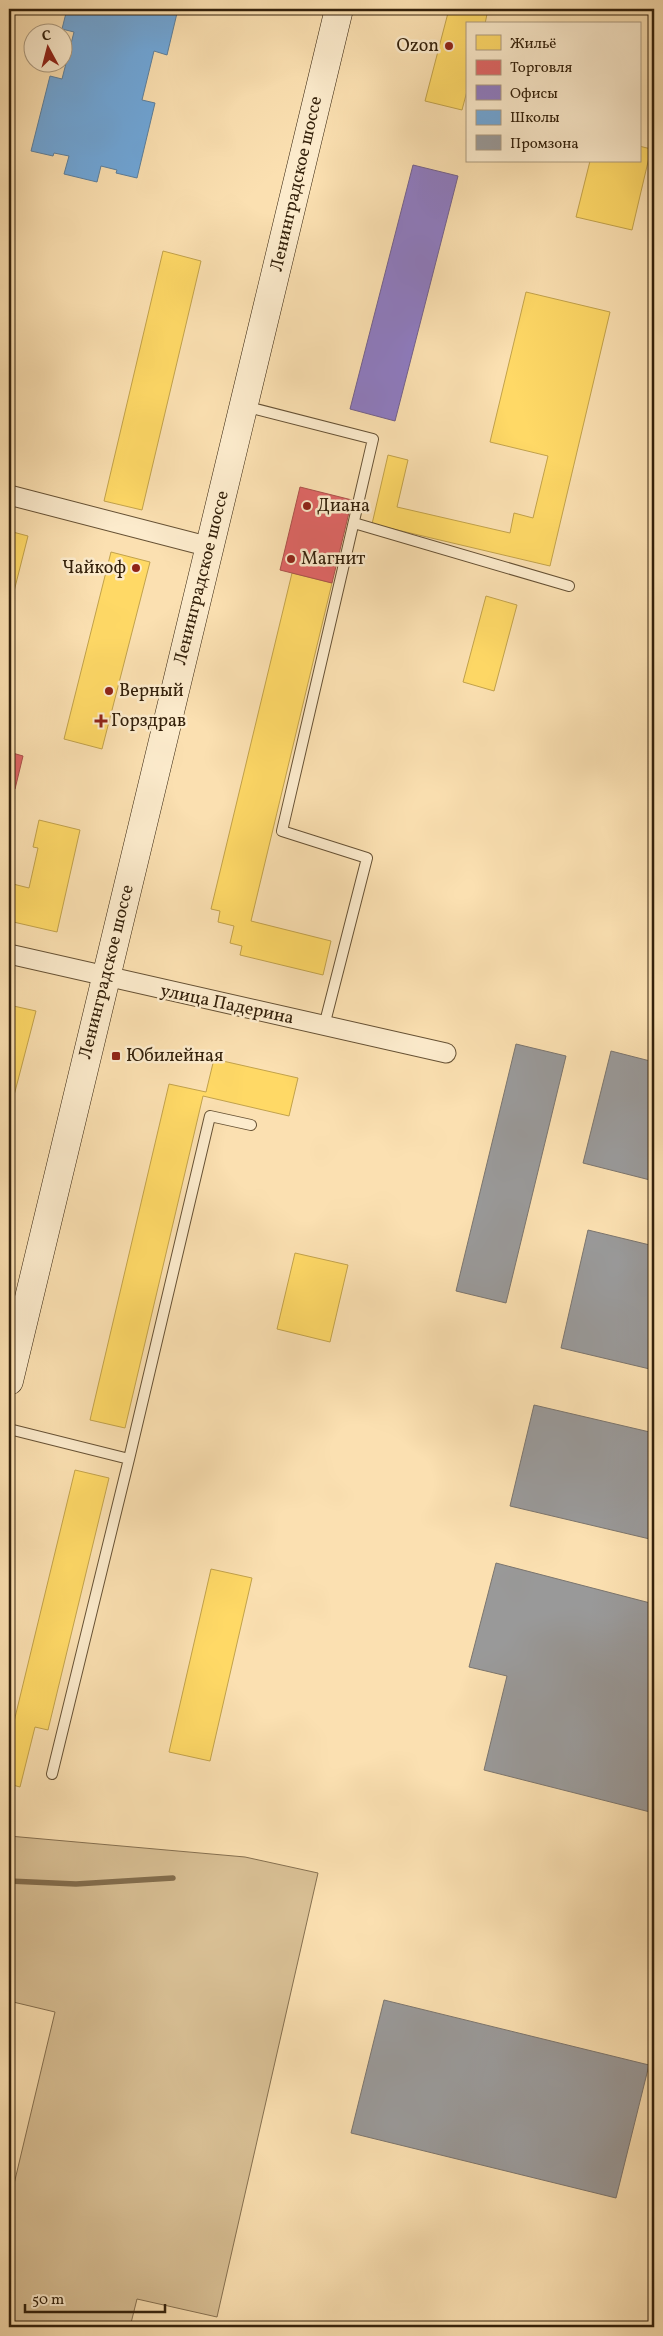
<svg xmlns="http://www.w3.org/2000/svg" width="663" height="2336" font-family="Vollkorn,serif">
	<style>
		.green { fill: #d9c095; stroke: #867050 }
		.homes { fill: #ffd966; stroke: #c2a24b }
		.shops { fill: #e06666; stroke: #ac514b }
		.offices { fill: #8e7cc3; stroke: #73618c }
		.schools { fill: #6fa8dc; stroke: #5d809d }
		.industry { fill: #999; stroke: #7b756e }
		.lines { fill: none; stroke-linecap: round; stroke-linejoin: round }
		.stream { stroke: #836d4d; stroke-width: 5.5 }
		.lane-casing { stroke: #665134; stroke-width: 12 }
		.street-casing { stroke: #665134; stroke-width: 21 }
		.secondary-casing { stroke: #34210b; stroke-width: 29 }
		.lane { stroke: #fcebcc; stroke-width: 10 }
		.street { stroke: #fcebcc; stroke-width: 19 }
		.secondary { stroke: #fcebcc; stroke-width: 28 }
		.poi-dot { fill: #8f2418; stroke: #fcebcc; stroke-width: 2 }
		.labels { text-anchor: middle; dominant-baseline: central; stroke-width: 5; stroke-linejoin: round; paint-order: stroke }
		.poi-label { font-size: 18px; fill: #34210b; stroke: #fcebcc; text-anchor: start }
		.street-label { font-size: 18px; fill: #34210b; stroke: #fcebcc }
	</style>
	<rect width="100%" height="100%" fill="#fbe0b1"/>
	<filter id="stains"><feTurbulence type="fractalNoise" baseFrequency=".004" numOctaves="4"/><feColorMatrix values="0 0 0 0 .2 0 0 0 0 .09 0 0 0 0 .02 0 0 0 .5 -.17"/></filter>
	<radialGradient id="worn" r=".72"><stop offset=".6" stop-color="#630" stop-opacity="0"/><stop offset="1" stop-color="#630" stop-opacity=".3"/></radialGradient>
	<path class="green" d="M9,1836L245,1857L318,1873L217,2317L137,2299L130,2327H9V2205L55,2012L9,2001Z"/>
	<path class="homes" d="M449,9H488L485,24H467V91L462,110L425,101Z
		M639,146L651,149L632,230L576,217L590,161H639Z
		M163,251L201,261L142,510L104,501Z
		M526,292L610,312L550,566L372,524L388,455L408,460L397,507L510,533L514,513L533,518L548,456L490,442Z
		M9,531L28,536L9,611Z
		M111,552L150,562L102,749L64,739Z
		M292,573L332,583L251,921L331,941L323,975L240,955L242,946L230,943L234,926L218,922L220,911L211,909Z
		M486,596L517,605L494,691L463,682Z
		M39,820L80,830L57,932L9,921V883L29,888L38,848L33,847Z
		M9,1005L36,1011L11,1107H9Z
		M214,1059L298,1078L289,1116L203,1096L125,1428L90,1420L169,1084L206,1092Z
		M295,1253L348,1265L330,1342L277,1329Z
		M75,1470L109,1478L48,1730L35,1727L20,1787L9,1784V1734H11Z
		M211,1569L252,1578L210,1761L169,1752Z"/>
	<path class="shops" d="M300,487L352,500L332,583L280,570Z
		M9,752L23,756L15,789L9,788Z"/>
	<path class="offices" d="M413,165L458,176L395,421L350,409Z"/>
	<path class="schools" d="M67,9H178L167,55L154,51L142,100L155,103L137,178L116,173L117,170L101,166L97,182L64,174L69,156L54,153L53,156L31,151L50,76L62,79L74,32L62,29Z"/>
	<path class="industry" d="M516,1044L566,1056L506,1303L456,1291Z
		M611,1051L654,1062V1181L583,1163Z
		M588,1230L654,1246V1370L561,1348Z
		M534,1405L654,1433V1540L510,1506Z
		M496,1563L654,1604V1813L484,1770L507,1676L469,1667Z
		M384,2000L649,2065L616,2198L351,2133Z"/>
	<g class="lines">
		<path class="stream" d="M9,1881L76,1884L173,1878"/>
		<defs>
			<path id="lane" d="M244,406L373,439L282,831L367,858L324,1026
				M354,523L569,586
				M9,1429L129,1459L52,1774
				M129,1459L210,1116L251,1125"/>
			<path id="street" d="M9,495L210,547
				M9,954L446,1053"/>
			<path id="secondary" d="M9,1381L339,9"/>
		</defs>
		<use href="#lane" class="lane-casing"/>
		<use href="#street" class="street-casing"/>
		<use href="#secondary" class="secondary-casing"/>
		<use href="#lane" class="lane"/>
		<use href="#street" class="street"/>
		<use href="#secondary" class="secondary"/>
	</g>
	<g class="poi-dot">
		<circle cx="449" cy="46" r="5"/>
		<circle cx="307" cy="506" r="5"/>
		<circle cx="291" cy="559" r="5"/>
		<circle cx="136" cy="568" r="5"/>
		<circle cx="109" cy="691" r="5"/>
		<path d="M98.5 713.5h5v5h5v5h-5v5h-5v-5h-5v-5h5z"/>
		<rect x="111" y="1051" width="10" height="10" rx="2.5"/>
	</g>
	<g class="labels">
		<g class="poi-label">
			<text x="439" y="46" text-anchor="end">Ozon</text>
			<text x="317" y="506">Диана</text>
			<text x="301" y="559">Магнит</text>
			<text x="126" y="568" text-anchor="end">Чайкоф</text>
			<text x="119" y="691">Верный</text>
			<text x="111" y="721">Горздрав</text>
			<text x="126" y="1056">Юбилейная</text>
		</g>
		<g class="street-label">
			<text transform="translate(297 184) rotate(-77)">Ленинградское шоссе</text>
			<text transform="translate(202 578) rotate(-76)">Ленинградское шоссе</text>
			<text transform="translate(107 972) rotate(-76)">Ленинградское шоссе</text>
			<text transform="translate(227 1005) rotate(12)">улица Падерина</text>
		</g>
	</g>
	<rect width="663" height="2336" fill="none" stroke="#fbe0b1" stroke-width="30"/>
	<rect x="10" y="10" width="643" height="2316" fill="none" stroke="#34210b" stroke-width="2.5"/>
	<rect x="15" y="15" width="633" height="2306" fill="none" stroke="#34210b"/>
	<rect x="466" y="22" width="175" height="140" fill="#fcebcc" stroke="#ac9a7f"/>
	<rect x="476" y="35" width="25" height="15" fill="#ffd966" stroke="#ac9a7f"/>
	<text x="510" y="48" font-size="15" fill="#34210b">Жильё</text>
	<rect x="476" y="60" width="25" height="15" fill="#e06666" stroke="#ac9a7f"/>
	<text x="510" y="72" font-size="15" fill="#34210b">Торговля</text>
	<rect x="476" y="85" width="25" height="15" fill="#8e7cc3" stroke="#ac9a7f"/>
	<text x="510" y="98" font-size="15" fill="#34210b">Офисы</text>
	<rect x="476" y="110" width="25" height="15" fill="#6fa8dc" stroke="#ac9a7f"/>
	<text x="510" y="122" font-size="15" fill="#34210b">Школы</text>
	<rect x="476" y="135" width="25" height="15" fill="#999999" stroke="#ac9a7f"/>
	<text x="510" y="148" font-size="15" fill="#34210b">Промзона</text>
	<g transform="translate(48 48) rotate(353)"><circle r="24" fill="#fcebcc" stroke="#ac9a7f"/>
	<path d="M0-4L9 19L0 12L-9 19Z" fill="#8f2418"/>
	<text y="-8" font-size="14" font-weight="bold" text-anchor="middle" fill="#34210b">С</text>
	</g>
	<path d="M25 2304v8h140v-8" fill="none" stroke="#34210b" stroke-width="2.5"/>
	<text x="32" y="2304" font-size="15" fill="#34210b" stroke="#fcebcc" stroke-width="4" paint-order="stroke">50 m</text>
	<rect width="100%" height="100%" filter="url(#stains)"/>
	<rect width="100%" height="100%" fill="url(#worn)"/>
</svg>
